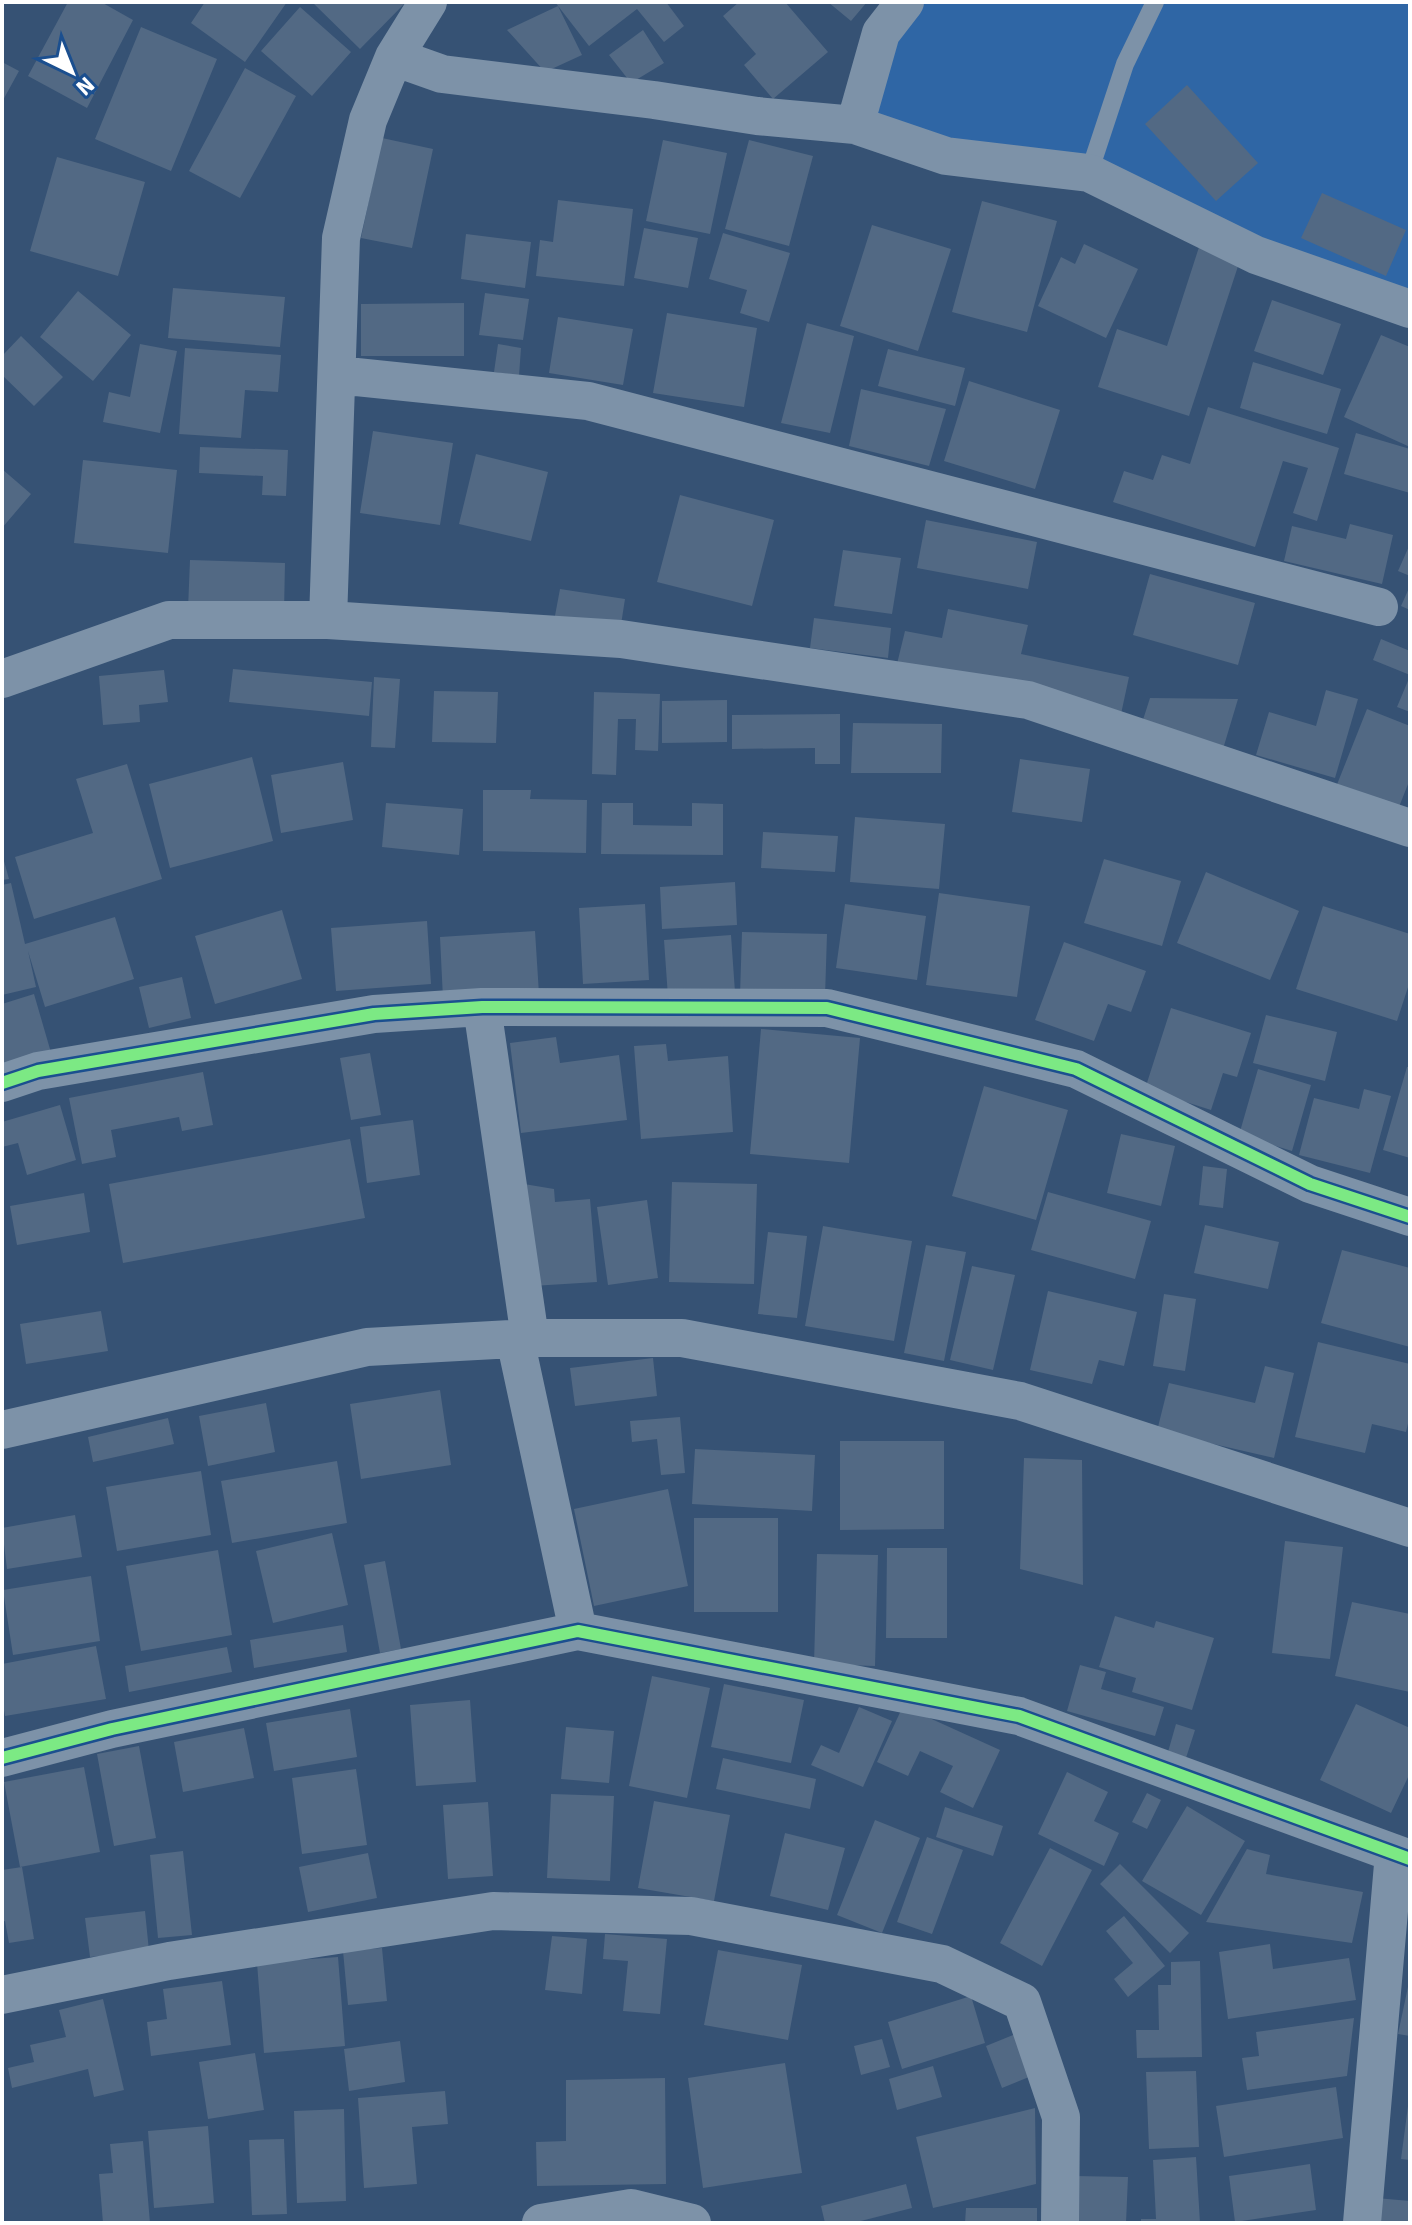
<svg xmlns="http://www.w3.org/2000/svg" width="1412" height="2225" font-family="Signika,sans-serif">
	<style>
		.green { fill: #2f66a5 }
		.building { fill: #526984 }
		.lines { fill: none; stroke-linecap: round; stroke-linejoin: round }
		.lane { stroke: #7d92a8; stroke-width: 18 }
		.street { stroke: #7d92a8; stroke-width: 38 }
		.cycleway-casing { stroke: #1b4f8f; stroke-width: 17 }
		.cycleway { stroke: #7ce984; stroke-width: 12 }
	</style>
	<rect width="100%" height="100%" fill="#365274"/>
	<path class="green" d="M905,2H1410V309L1089,173L855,125Z"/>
	<path class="building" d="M68,2H101L133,20L87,108L28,76Z
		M205,2H287L245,62L191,23Z
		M312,2H406L360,49Z
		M555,2H666L684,26L664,42L637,9L589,46Z
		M739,2H785L828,52L773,99L744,65L756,54L723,16Z
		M828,2H867L851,21Z
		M558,6L582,55L545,72L507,30Z
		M300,7L351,52L312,96L261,51Z
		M141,27L217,59L171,171L95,139Z
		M643,30L664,63L631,83L609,55Z
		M2,62L19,71L2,102Z
		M245,68L296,96L240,198L189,171Z
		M1187,85L1258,163L1216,201L1145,124Z
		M382,138L433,149L412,248L361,238Z
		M663,140L727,153L710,234L646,221Z
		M749,140L813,156L789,246L725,229Z
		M57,157L145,182L118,276L30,251Z
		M1322,193L1406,230L1386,276L1301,238Z
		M558,200L633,209L624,286L536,276L540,240L553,242Z
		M982,201L1057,221L1027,332L952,312Z
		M872,225L951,249L918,351L840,326Z
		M644,228L698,238L688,288L634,278Z
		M723,233L790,253L769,322L740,313L747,290L709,279Z
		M466,234L531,242L525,288L461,279Z
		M1084,244L1138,269L1106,338L1038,306L1061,257L1075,264Z
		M1200,244L1241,257L1189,416L1098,387L1117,329L1167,346Z
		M173,288L285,297L280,347L168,338Z
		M78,291L131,335L93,381L40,337Z
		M485,293L529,299L523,340L479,335Z
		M1272,300L1341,324L1323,375L1254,351Z
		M464,303V356H361V304Z
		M667,313L757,328L744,407L653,393Z
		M558,317L633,329L623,385L549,373Z
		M807,323L854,336L830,433L781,423Z
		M1381,335L1410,347V447L1344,417Z
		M21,336L63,377L34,406L2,375V356Z
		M140,344L177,351L160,433L103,422L109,392L130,397Z
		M498,344L521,348L519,376L494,372Z
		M185,348L281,355L278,392L245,390L241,438L179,434Z
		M888,349L965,368L955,406L878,386Z
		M1253,362L1341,389L1327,434L1240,408Z
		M969,381L1060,410L1035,489L944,461Z
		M861,389L946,409L929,466L849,446Z
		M1208,407L1339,448L1317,521L1293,513L1308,468L1283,461L1255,547L1113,502L1124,471L1153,480L1162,455L1190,464Z
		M373,431L453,443L440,525L360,513Z
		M1356,433L1410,449V493L1344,474Z
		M200,447L288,450L286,496L262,495L263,476L199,473Z
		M476,454L548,472L531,541L459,524Z
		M83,460L177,470L168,553L74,543Z
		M2,469L31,494L2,528Z
		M680,495L774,520L752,606L657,582Z
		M926,520L1037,542L1028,589L917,568Z
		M1350,524L1393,535L1382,584L1284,561L1292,526L1346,539Z
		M1410,544V576L1398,571Z
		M843,550L901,558L892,614L834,606Z
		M190,560L285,563L284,612L188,609Z
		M1150,574L1255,603L1238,665L1133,635Z
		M1410,586V610L1401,606Z
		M560,589L625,599L620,631L554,621Z
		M948,609L1028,625L1021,654L1129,677L1121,714L896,668L905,631L942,638Z
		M814,618L891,628L888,658L810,648Z
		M1381,639L1410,651V675L1373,660Z
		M233,669L372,682L369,716L229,702Z
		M164,670L168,702L139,705L140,722L103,725L99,676Z
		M1410,676V712L1397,707Z
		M374,677L400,679L395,748L371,747Z
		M1326,690L1358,699L1335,778L1256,755L1269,712L1316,726Z
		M434,691L498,692L496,743L432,742Z
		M594,692L660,694L658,751L635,750L636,719H618L616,775L592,774Z
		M1150,698L1238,699L1223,749L1141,726Z
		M727,700V742L662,743V701Z
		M1367,709L1410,726V779L1397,812L1336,787Z
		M840,714V764H815V748L732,749V715Z
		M853,723L942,724L941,773H851Z
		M252,757L273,841L170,868L149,784Z
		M1020,759L1090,769L1082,822L1012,812Z
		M343,762L353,820L281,833L271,775Z
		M127,764L162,879L34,919L15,857L93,833L76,779Z
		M483,790H531L530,799L587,800L586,853L483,851Z
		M386,803L463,809L459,855L382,847Z
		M602,803H633V825L692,826V803L723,804V855L601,854Z
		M855,817L945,824L939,889L850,882Z
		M763,832L838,836L835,872L761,868Z
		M2,854L9,879L2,880Z
		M1104,859L1181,881L1162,946L1084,923Z
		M1206,872L1299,911L1270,980L1177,943Z
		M735,882L737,925L662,929L660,887Z
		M11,883L25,944L115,917L134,979L45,1007L28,951L36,987L2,995V885Z
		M939,893L1030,906L1017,997L926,985Z
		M645,904L649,980L583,984L579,908Z
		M845,904L926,916L917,980L836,968Z
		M1323,906L1410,934V981L1397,1021L1296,989Z
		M282,910L302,979L215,1004L195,936Z
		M427,921L431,984L336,991L331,928Z
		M535,931L539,994L443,999L440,937Z
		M742,932L827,934L825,997L740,995Z
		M731,935L735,992L668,997L664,940Z
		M1064,942L1146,971L1131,1012L1108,1004L1094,1041L1035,1020Z
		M182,977L191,1018L149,1028L139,987Z
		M34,994L52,1056L2,1071V1004Z
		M1171,1008L1251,1033L1237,1077L1223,1073L1211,1110L1145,1089Z
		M1266,1015L1337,1032L1325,1081L1253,1063Z
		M761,1029L860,1038L849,1163L750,1154Z
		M556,1037L560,1063L619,1055L627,1120L521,1133L510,1043Z
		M666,1044L668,1061L728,1056L733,1132L641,1139L634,1046Z
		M370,1053L381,1115L351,1120L340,1058Z
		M1407,1067H1410V1158L1383,1150Z
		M1258,1069L1311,1085L1292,1151L1239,1135Z
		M203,1072L213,1125L182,1131L179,1117L111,1130L116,1157L82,1164L69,1098Z
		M984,1086L1068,1110L1036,1220L952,1196Z
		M1364,1089L1391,1096L1370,1173L1299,1155L1314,1098L1359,1109Z
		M60,1105L76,1160L27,1175L18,1143L2,1147V1122Z
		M413,1120L420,1175L367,1183L360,1127Z
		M1121,1134L1175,1146L1161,1206L1107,1193Z
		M350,1139L365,1218L123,1263L109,1184Z
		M1203,1166L1227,1169L1223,1208L1199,1205Z
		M672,1182L757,1184L754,1284L669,1282Z
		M524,1184L554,1189L555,1202L590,1199L597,1282L532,1286Z
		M1048,1192L1151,1221L1135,1279L1031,1250Z
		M84,1193L90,1232L17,1245L10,1206Z
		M647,1200L658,1278L608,1285L597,1207Z
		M1205,1225L1279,1242L1268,1289L1194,1273Z
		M823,1226L912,1241L894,1341L805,1326Z
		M768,1232L807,1236L797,1318L758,1314Z
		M926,1245L966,1252L944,1361L904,1353Z
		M1342,1250L1410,1268V1347L1321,1323Z
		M972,1266L1015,1275L993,1370L950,1360Z
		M1048,1291L1137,1312L1124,1366L1099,1360L1092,1384L1030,1370Z
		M1164,1294L1196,1299L1185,1371L1153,1366Z
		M101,1311L108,1351L26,1364L20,1324Z
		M1318,1342L1410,1364V1415L1406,1432L1372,1424L1365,1453L1295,1437Z
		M653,1358L657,1396L575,1406L570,1368Z
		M1265,1366L1294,1373L1274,1458L1157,1431L1169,1383L1255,1403Z
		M440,1390L451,1465L361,1479L350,1404Z
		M266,1403L275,1452L208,1466L199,1416Z
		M680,1417L685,1473L661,1475L657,1439L632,1442L630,1421Z
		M168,1418L174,1444L93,1462L88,1437Z
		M840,1441H944V1529L840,1530Z
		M695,1449L815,1455L812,1511L692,1504Z
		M1024,1458L1082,1460L1083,1585L1020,1569Z
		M337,1461L347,1523L232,1543L221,1481Z
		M201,1471L211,1535L117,1551L106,1487Z
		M668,1489L688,1586L594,1606L574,1509Z
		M75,1515L82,1557L7,1569L2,1528Z
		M694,1518H778V1612H694Z
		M332,1533L348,1605L273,1623L256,1551Z
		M1285,1541L1343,1547L1330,1659L1272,1653Z
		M887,1548H947V1638H886Z
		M218,1550L232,1635L141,1651L126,1566Z
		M817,1554L878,1555L875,1666L814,1664Z
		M385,1561L401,1649L380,1653L364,1565Z
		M91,1576L100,1641L13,1655L3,1590Z
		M1352,1602L1410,1614V1692L1335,1676Z
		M1115,1616L1154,1628L1156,1621L1214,1638L1192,1710L1132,1692L1136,1678L1099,1667Z
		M343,1625L347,1652L254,1668L250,1640Z
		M96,1646L106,1699L5,1716L2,1699V1664Z
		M227,1647L232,1672L129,1692L125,1666Z
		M1080,1665L1106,1672L1101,1689L1164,1707L1155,1736L1067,1711Z
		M652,1676L710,1688L687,1798L629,1786Z
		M724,1684L804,1700L791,1763L711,1747Z
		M470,1700L476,1782L416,1786L410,1705Z
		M1356,1704L1410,1728V1773L1391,1813L1320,1780Z
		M903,1706L1000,1750L973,1808L940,1792L953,1766L920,1751L908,1776L877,1762Z
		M859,1707L892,1721L863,1787L811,1765L821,1745L839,1753Z
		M350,1709L357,1757L274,1771L266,1723Z
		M1176,1724L1195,1730L1186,1758L1168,1752Z
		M566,1727L614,1731L609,1783L561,1779Z
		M244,1728L254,1778L183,1792L174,1742Z
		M139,1746L156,1838L114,1846L97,1754Z
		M723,1758L816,1779L810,1809L716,1789Z
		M84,1767L100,1852L20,1867L4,1782Z
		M356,1769L367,1845L302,1854L292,1778Z
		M1067,1772L1108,1792L1094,1821L1119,1833L1104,1866L1038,1834Z
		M1147,1793L1161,1800L1147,1829L1132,1822Z
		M551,1794L614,1796L610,1881L547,1878Z
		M654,1801L730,1815L714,1901L638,1888Z
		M488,1802L493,1876L448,1879L443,1805Z
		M1187,1806L1245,1841L1201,1915L1142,1881Z
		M945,1807L1003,1826L993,1856L936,1837Z
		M875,1820L920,1838L882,1933L837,1915Z
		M785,1833L845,1848L828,1910L770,1896Z
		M927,1837L963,1850L932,1934L897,1922Z
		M1050,1848L1092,1870L1042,1966L1000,1943Z
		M1247,1849L1270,1855L1266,1874L1363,1892L1352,1943L1206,1922Z
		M183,1851L192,1935L158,1938L150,1855Z
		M368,1853L377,1898L308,1912L299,1867Z
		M1120,1864L1189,1933L1170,1953L1100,1884Z
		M22,1867L34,1939L9,1943L5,1921L2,1922V1870Z
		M145,1911L149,1951L90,1957L85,1918Z
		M1124,1916L1165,1966L1128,1997L1114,1979L1133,1963L1106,1931Z
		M605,1934L667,1939L660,2014L623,2011L628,1961L603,1959Z
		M552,1936L587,1939L582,1994L545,1990Z
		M1270,1944L1273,1969L1349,1958L1356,2000L1228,2019L1219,1952Z
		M382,1948L387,2001L348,2005L343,1951Z
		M718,1950L802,1965L788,2040L704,2025Z
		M338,1957L345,2046L264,2053L257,1963Z
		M1200,1961L1202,2057L1137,2058L1136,2030H1159L1158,1985H1171V1962Z
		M222,1981L231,2045L151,2056L147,2022L167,2019L163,1989Z
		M1409,1982H1410V2036L1398,2034Z
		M971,1996L985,2043L902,2069L888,2022Z
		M103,1999L124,2090L94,2097L88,2069L12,2088L8,2068L34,2062L30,2045L66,2037L59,2010Z
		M1354,2018L1347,2076L1247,2090L1242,2058L1259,2056L1256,2032Z
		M1018,2033L1034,2075L1002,2088L986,2046Z
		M882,2039L890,2067L861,2075L854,2046Z
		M400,2041L405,2082L349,2091L344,2049Z
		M255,2053L264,2110L208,2119L199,2062Z
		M785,2063L802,2173L703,2188L688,2078Z
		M933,2066L942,2097L897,2110L889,2079Z
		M1196,2071L1199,2147L1149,2149L1146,2072Z
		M665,2078L666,2184L537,2186L536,2142L566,2141V2080Z
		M1336,2087L1343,2138L1224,2157L1216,2106Z
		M445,2091L448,2124L412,2127L417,2184L364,2188L358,2098Z
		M1408,2106H1410V2160L1401,2159Z
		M1035,2108L1036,2184L933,2208L916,2137Z
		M344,2109L346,2201L297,2203L294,2111Z
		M208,2126L214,2203L154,2208L148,2131Z
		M284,2139L287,2214L252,2215L249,2140Z
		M143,2141L150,2223H103L99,2174L113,2173L110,2144Z
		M1196,2157L1200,2223H1141V2219H1156L1153,2160Z
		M1310,2164L1316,2210L1235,2222L1229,2176Z
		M1075,2176L1128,2177L1126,2223H1074Z
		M906,2184L912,2208L853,2223H825L821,2206Z
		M1376,2198L1410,2201V2223H1374Z
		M966,2208H1037V2223H965Z"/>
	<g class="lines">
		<path class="lane" d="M1089,173L1125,64L1155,2"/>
		<path class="street" d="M394,57L442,74L654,100L757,116L855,125L946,156L1089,173L1256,255L1410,309
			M855,125L881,33L905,2
			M337,375L588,401L1379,607
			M328,620L341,238L368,120L394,57L428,2
			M2,679L169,620H328L621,639L1028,700L1410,828
			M482,1007L530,1338
			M2,1083L38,1071L374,1014L482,1007L827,1008L1076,1069L1310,1184L1410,1217
			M515,1339L578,1631
			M2,1430L367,1347L530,1338H682L1020,1401L1410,1528
			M2,1758L112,1729L578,1631L1019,1716L1410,1859
			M2,1995L169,1961L493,1911L691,1916L942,1964L1022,2002L1061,2117L1060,2223
			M541,2223L631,2208L692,2223
			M1362,2223L1394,1853"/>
		<defs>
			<path id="cycleway" d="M2,1083L38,1071L374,1014L482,1007L827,1008L1076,1069L1310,1184L1410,1217
				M2,1758L112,1729L578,1631L1019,1716L1410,1859"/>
		</defs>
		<use href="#cycleway" class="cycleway-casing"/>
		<use href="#cycleway" class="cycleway"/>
	</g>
	<rect width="1412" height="2225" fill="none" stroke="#ffffff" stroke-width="8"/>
	<g transform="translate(72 72) rotate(137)" stroke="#1b4f8f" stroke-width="6" paint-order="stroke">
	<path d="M0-6L14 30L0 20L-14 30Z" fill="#ffffff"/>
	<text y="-12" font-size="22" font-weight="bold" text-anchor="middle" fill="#ffffff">N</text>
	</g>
</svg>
